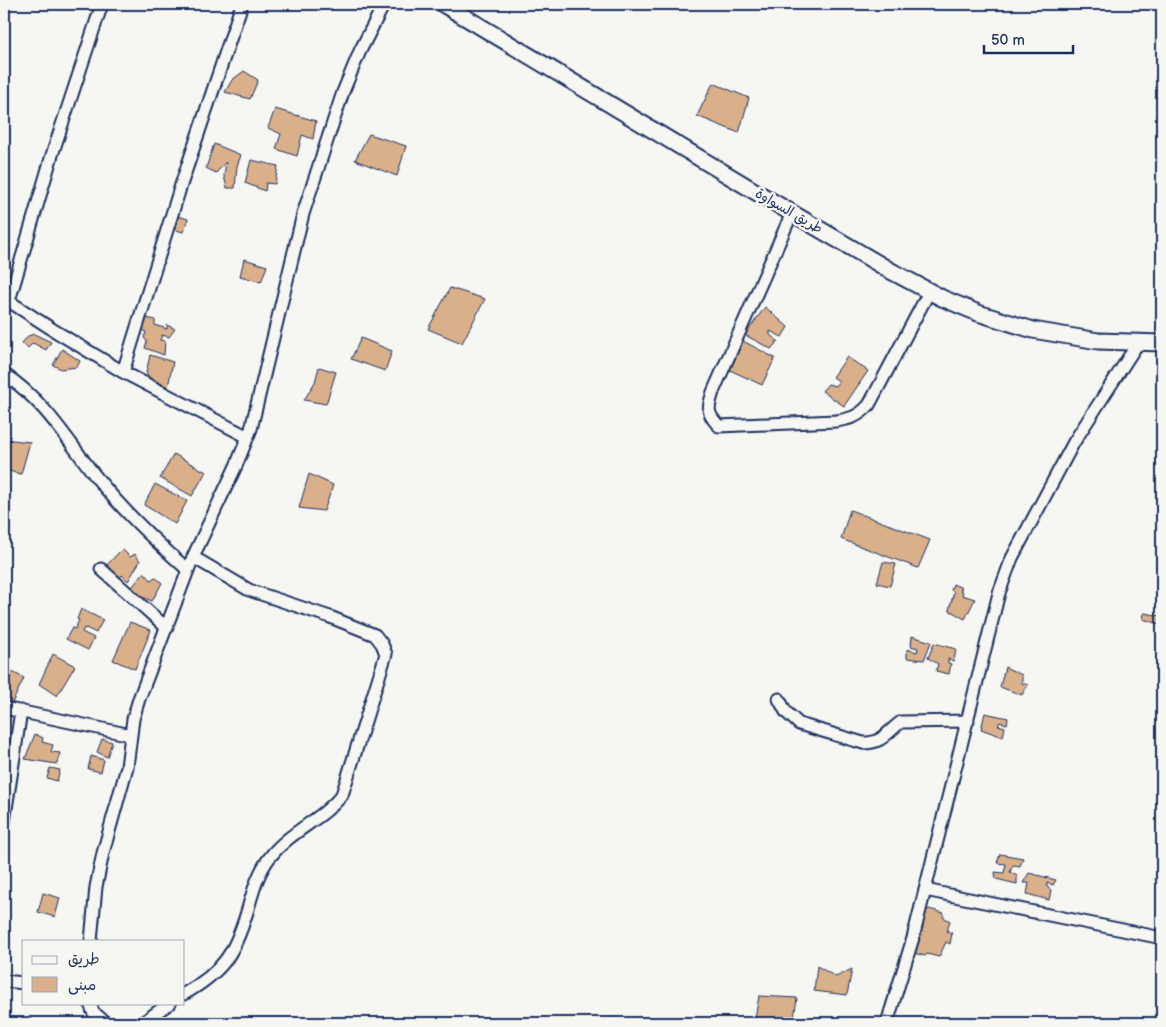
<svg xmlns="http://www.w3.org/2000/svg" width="1166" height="1027" font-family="'Balsamiq Sans','Playpen Sans Arabic',sans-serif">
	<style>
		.building { fill: #dab08b; stroke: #1b2f5e }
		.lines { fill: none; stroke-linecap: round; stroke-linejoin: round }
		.minor-casing { stroke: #1b2f5e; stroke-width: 15 }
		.tertiary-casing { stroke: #1b2f5e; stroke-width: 19 }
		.minor { stroke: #f6f6f2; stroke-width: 11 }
		.tertiary { stroke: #f6f6f2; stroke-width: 15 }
		.labels { text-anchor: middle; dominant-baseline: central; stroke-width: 5; stroke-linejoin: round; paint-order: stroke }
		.street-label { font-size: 14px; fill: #1b2f5e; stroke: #f6f6f2 }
	</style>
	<rect width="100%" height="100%" fill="#f6f6f2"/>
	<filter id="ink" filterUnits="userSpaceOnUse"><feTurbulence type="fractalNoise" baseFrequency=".02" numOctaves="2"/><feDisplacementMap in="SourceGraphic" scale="10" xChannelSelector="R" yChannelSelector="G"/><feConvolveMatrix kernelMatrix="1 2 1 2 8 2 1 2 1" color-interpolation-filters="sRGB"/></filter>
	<g filter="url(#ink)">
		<path class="building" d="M244,71L258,80L250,99L225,92L232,80Z
			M713,83L749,98L739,133L697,116Z
			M275,109L316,121L313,139L302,135L297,156L276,149L281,134L268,128Z
			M369,134L406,146L397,176L355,160Z
			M214,144L241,155L237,166L235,188H227L224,176L226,162L216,173L206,168Z
			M251,160L278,166L275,184L266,183L265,191L245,183Z
			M177,216L188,219L183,232L170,228Z
			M244,259L267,266L261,282L240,276Z
			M450,288L485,299L462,343L428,329Z
			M765,307L788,327L782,337L770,331V335L778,341L771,349L745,335Z
			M147,318L155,320V325L167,329V325L175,329L169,337L162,335L160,340L165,341L164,355L145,348L147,341L144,338L146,332L142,330Z
			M34,334L51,342L46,350L33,343L28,348L22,343L28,336Z
			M361,338L392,351L385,371L351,359Z
			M743,341L775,358L762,385L730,370Z
			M62,349L80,361L77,367L61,369L53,365Z
			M150,355L173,362L168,387L150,378L146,373Z
			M847,357L868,371L844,406L822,391L828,384L835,386L839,381L833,377Z
			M319,367L336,372L326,404L304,400L315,382Z
			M4,439L30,442L21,474L4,470Z
			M174,454L206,472L192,496L160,478Z
			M309,474L333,485L324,511L299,508Z
			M155,484L187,501L175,524L144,505Z
			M850,510L930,540L918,568L841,539Z
			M122,549L130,557L135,554L140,561L128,581L122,575L119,579L105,567Z
			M883,562L896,564L890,586L877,583Z
			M144,572L151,580L155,577L162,583L152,601L145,598L141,600L130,590Z
			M953,584L962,588L960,590L963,592L962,595L975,599L965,619L949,610L954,592L951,590Z
			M81,609L103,620L96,633L86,628V629L84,628L82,632L94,638L88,650L66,639L72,628L75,629L79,620L77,619Z
			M1144,613L1162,616V625L1143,619Z
			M130,622L151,630L135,669L113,660Z
			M912,636L931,642L924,660L907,658V649L917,652L918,648L911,646Z
			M934,643L956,649L954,661L948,659V663L951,664L949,674L936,671L938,664L928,658Z
			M53,654L75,666L57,696L39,684Z
			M1005,667L1022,675V683L1028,685L1022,695L1000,687Z
			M4,668L24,678L12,703L4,698Z
			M985,713L1008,718L1007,724L1000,722L998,725L1005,727L1003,737L981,729Z
			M35,734L43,738L42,742L53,745L51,752L60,753L57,764L25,759Z
			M102,739L112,742L107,757L97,752Z
			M91,756L104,760L101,772L88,769Z
			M50,768L60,770L57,781L47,778Z
			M1000,854L1023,858L1020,866L1013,865L1010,872L1017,876V884L996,879L995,872L1004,873L1006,864L997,863Z
			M1029,873L1056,880L1053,885L1047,883V887L1051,890L1049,900L1027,894L1029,883H1023Z
			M43,893L60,898L55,917L38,912Z
			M929,909L944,913L943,917L950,921L947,931L952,933L950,944L946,942L939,957L927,954L925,956L910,952L923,912Z
			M817,966L836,977L852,969L847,995L814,991Z
			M759,996L797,998L794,1018H755Z"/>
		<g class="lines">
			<defs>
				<path id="minor" d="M792,213L713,392C708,408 706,413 719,426L836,421C850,419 858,417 869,405L929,292
					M4,298L55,331L123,372L248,437
					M9,301L52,155L102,4
					M123,372L181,185L242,4
					M4,374C46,402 67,440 97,478C124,512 156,542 188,570
					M101,569L167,628
					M779,699L786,712L799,724L863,743C883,743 886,733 901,722L968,721
					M4,708L131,735
					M4,822L21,711
					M925,890L1162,938
					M91,941L96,887L103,853L127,767L133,719L139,699L193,557L236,466L251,429L303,214L343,92L360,51L384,4
					M4,981L24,983
					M184,994C222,972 234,955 247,912C253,892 257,874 270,857C290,831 322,820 342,795L386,654L382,644L375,635L330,617L249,590L193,557
					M90,1003L93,1012L106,1023
					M142,1023L170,1003
					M887,1023L913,938L999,593L1012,558L1074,442L1138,343"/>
				<path id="tertiary" d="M443,4L756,192L891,271L942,298L978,313L1033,330L1098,341L1162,343"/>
			</defs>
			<use href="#minor" class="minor-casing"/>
			<use href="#tertiary" class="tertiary-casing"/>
			<use href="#minor" class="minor"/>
			<use href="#tertiary" class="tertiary"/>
		</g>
	</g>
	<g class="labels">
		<g class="street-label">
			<text transform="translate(789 211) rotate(30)">طريق السواوة</text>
		</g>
	</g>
	<rect width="1166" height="1027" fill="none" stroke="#f6f6f2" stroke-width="20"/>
	<rect x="10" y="10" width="1146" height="1007" fill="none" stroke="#1b2f5e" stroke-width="2" filter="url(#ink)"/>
	<rect x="22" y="940" width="162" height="65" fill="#f6f6f2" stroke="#9ea6b7"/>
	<rect x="32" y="956" width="25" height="8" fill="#f6f6f2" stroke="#9ea6b7"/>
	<text x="68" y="964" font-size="15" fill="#1b2f5e">طريق</text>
	<rect x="32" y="977" width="25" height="15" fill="#dab08b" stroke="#9ea6b7"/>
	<text x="68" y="990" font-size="15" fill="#1b2f5e">مبنى</text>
	<path d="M984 45v8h89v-8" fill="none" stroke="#1b2f5e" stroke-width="2.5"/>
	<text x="991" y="45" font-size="15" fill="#1b2f5e" stroke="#f6f6f2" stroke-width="4" paint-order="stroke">50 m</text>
</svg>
